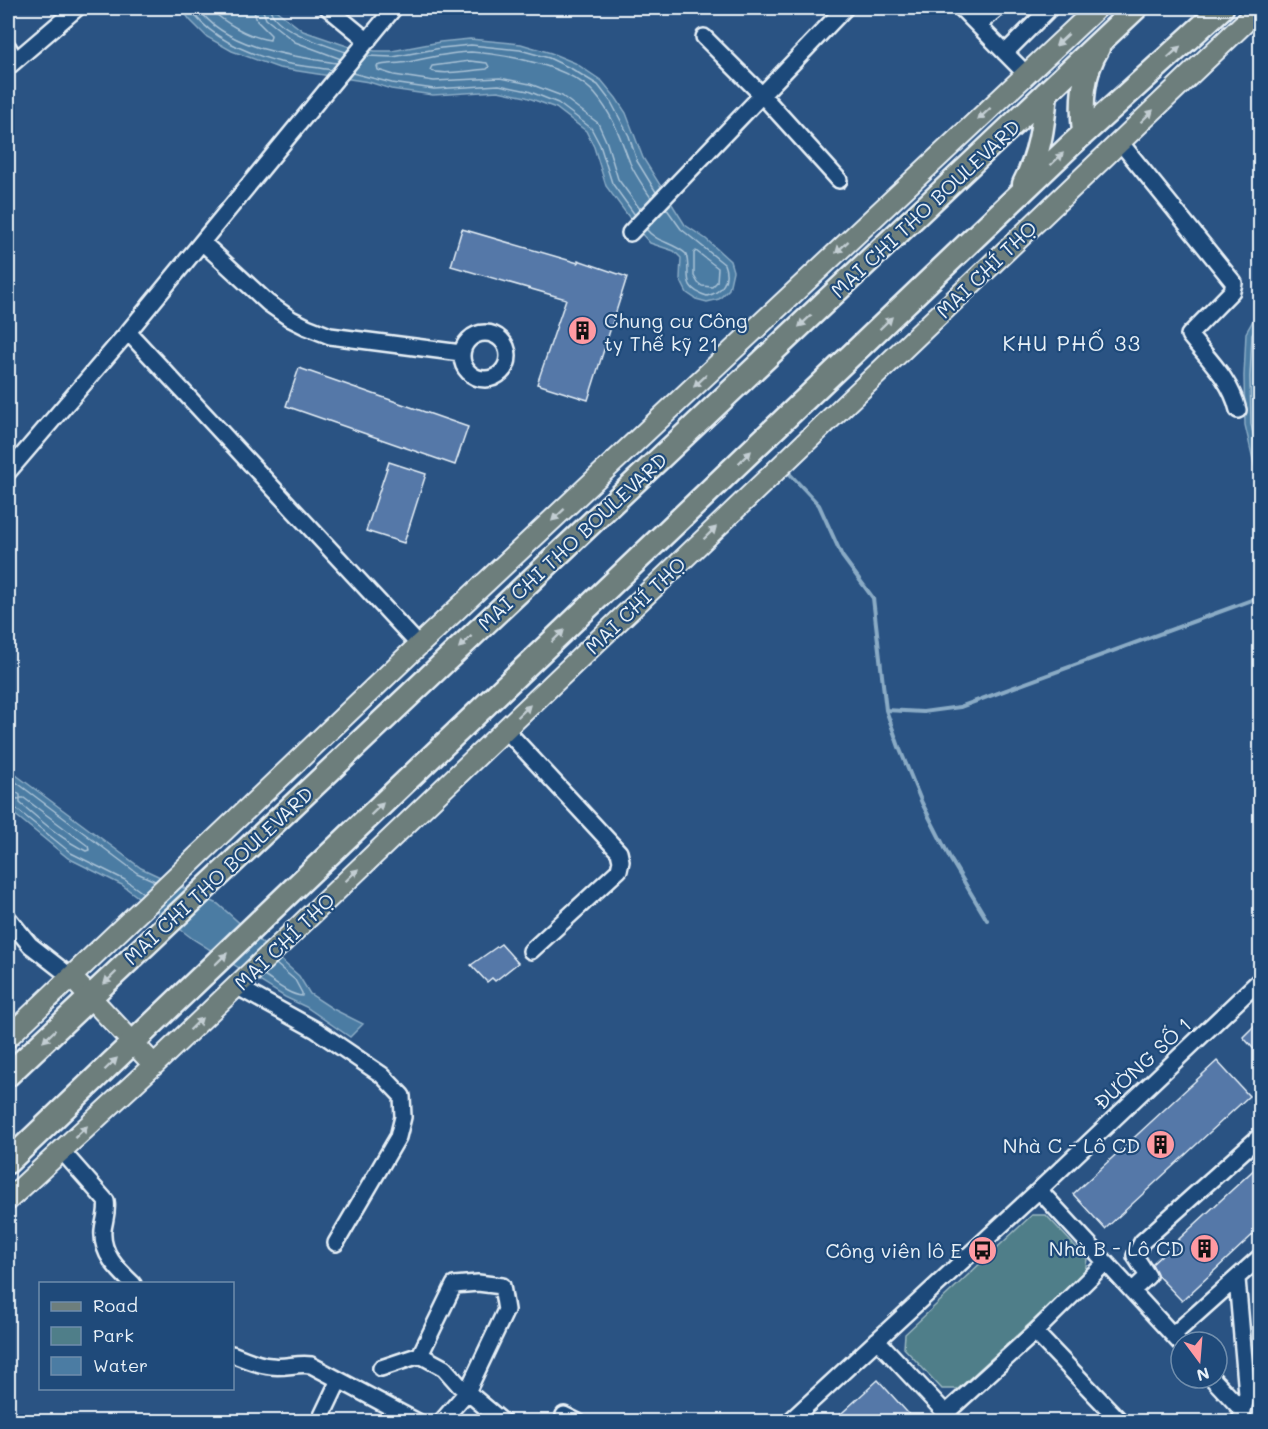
<svg xmlns="http://www.w3.org/2000/svg" width="1268" height="1429" font-family="Mali,sans-serif">
	<style>
		.green { fill: #4f7e89; stroke: #9cb8c0; stroke-width: 1.5 }
		.water { fill: #4b7ca3; stroke: #8aabc5; stroke-width: 1.5 }
		.lines { fill: none; stroke-linecap: round; stroke-linejoin: round }
		.shore { stroke: #a9c2d6; stroke-width: 1.5 }
		.stream { stroke: #8aabc5; stroke-width: 4 }
		.building { fill: #5478a8; stroke: #e8f1f8; stroke-width: 1.5 }
		.minor-casing { stroke: #e8f1f8; stroke-width: 20 }
		.major-casing { stroke: #e8f1f8; stroke-width: 24 }
		.highway-casing { stroke: #e8f1f8; stroke-width: 27 }
		.minor { stroke: #1f4a7a; stroke-width: 15 }
		.major { stroke: #6d7e7c; stroke-width: 20 }
		.highway { stroke: #6d7e7c; stroke-width: 22 }
		.oneway { fill: #c3ced3 }
		.labels { text-anchor: middle; dominant-baseline: central; stroke-width: 4.5; stroke-linejoin: round; paint-order: stroke }
		.street-label { font-size: 20px; fill: #e8f1f8; stroke: #1f4a7a }
		.poi-label { font-size: 20px; fill: #e8f1f8; stroke: #1f4a7a; text-anchor: end }
		.neighbourhood-label { font-size: 21px; letter-spacing: 1.5px; fill: #e8f1f8; stroke: #1f4a7a }
	</style>
	<rect width="100%" height="100%" fill="#2a5383"/>
	<filter id="ink" filterUnits="userSpaceOnUse"><feTurbulence type="fractalNoise" baseFrequency=".0167" numOctaves="2"/><feDisplacementMap in="SourceGraphic" scale="12" xChannelSelector="R" yChannelSelector="G"/><feConvolveMatrix kernelMatrix="1 2 1 2 8 2 1 2 1" color-interpolation-filters="sRGB"/></filter>
	<g filter="url(#ink)">
		<path class="green" d="M1032,1215H1046L1087,1259L1085,1273L958,1389H942L904,1348L905,1334Z"/>
		<path class="water" d="M181,8H273L303,31L350,47L375,51H392L440,42L470,39L521,44L551,53L575,63L602,81L616,98L626,113L643,158L685,225L706,239L730,261L733,271L729,289L719,299L707,302L696,299L687,293L680,279L681,258L674,251L650,243L640,232L606,186L594,147L586,131L556,108L526,97L498,91L433,95L391,89L369,82L279,68L232,51L207,37L190,20Z
			M1260,308V479L1255,468L1245,425L1244,376L1246,333Z
			M8,769L141,868L218,904L299,976L310,994L333,1009L363,1024L350,1037L306,1007L285,997L193,939L122,885L68,858L8,809Z"/>
		<g class="lines">
			<path class="shore" d="M189,8C209,37 246,53 280,62C297,66 315,67 332,70
				M198,8C226,49 292,56 337,63
				M209,8C225,23 248,37 270,40L271,35L257,21L253,8
				M262,8L266,19L295,42L341,59
				M270,8C273,30 328,46 346,52
				M366,56L393,57L441,48L471,45L520,50L549,58L572,69L598,85L611,102L629,136L637,161L656,192
				M470,61L487,63L489,67L487,69C473,70 440,76 430,70L432,66Z
				M352,73L392,83L434,89L499,85L528,91L558,103L591,128L600,145L612,183L635,215
				M640,209L618,179L607,143L598,123L562,96L530,84L500,78L434,81L394,75L378,70L377,66C385,63 398,64 408,62C429,58 450,52 471,52C506,54 571,66 595,94C613,115 620,137 630,163C635,175 644,187 651,198
				M646,229C657,243 673,242 686,254C692,273 679,288 707,296C723,292 730,279 724,264L681,229L666,208
				M696,251L718,268L717,282L712,287L702,286L698,283L694,276V253Z
				M1260,320L1252,335L1250,377L1251,424L1260,466
				M1260,336C1255,360 1255,409 1260,433
				M8,776L137,873L155,881
				M8,786L20,795V798H24L88,846L89,850L86,851C62,840 40,820 20,803V799L8,798
				M8,805L14,807L71,853L125,880L143,893
				M264,976C275,983 289,995 302,996V993L295,980L276,964"/>
			<path class="stream" d="M786,470L819,505L842,556L873,598L886,710L899,747L922,803L951,860L987,920
				M886,710L923,712L960,707L1260,597"/>
		</g>
		<path class="building" d="M462,229L578,263V260L627,277L588,400L537,384L566,299L451,266Z
			M299,368L468,427L455,465L286,406Z
			M389,462L426,474L404,543L366,531Z
			M501,944L518,963L495,981L492,978L487,982L471,965Z
			M1260,1020V1056L1243,1037Z
			M1217,1061L1249,1096L1105,1229L1073,1194Z
			M1260,1164V1228L1182,1301L1158,1276L1152,1264Z
			M878,1380L916,1422H832Z"/>
		<g class="lines">
			<defs>
				<path id="minor" d="M328,8L368,41
					M961,8L1026,74
					M978,25L998,8
					M704,37L762,95L839,180
					M8,47L15,60
					M1005,53L1050,8
					M8,67L77,8
					M1120,142L1234,283L1232,291L1189,335C1208,359 1231,380 1238,410
					M630,233L845,8
					M202,242L268,303L291,319L307,327L330,336L461,353
					M128,332L419,645
					M462 356a23 23 0 1 1 46 0a23 23 0 1 1-46 0Z
					M8,472L128,332L394,8
					M505,729L619,852L621,861L619,870L531,951
					M8,918L30,945L71,977
					M236,986L316,1030L382,1075L402,1096L403,1117L398,1137L336,1243
					M61,1150L106,1201C108,1211 104,1221 103,1230C101,1253 117,1269 133,1284
					M1039,1190L1181,1344
					M1237,1279L1247,1394L1240,1422
					M1132,1291L1148,1276L1135,1256L1142,1242L1260,1136
					M1035,1332L1121,1422
					M1173,1335L1260,1257
					M877,1340L954,1422
					M232,1354C245,1359 257,1365 271,1366C285,1368 297,1363 311,1365L418,1422
					M420,1355L454,1285L478,1283L502,1286L506,1310L467,1392L441,1422
					M381,1368L420,1355L444,1368L459,1385L503,1422
					M1212,1378L1243,1411
					M946,1413L1035,1332L1105,1263
					M564,1415L578,1422
					M319,1422L339,1380
					M789,1422L1039,1190L1260,980"/>
				<path id="major" d="M71,977L154,1065
					M8,1037L419,645L1097,8
					M8,1200L154,1065L1260,8"/>
				<path id="highway" d="M1084,133C1081,103 1082,74 1098,48
					M1024,184C1040,154 1043,126 1046,93
					M8,1075L1136,8
					M8,1162L1070,146L1222,8"/>
			</defs>
			<use href="#minor" class="minor-casing"/>
			<use href="#major" class="major-casing"/>
			<use href="#highway" class="highway-casing"/>
			<use href="#minor" class="minor"/>
			<use href="#major" class="major"/>
			<use href="#highway" class="highway"/>
		</g>
		<defs><path id="oneway-solid" d="M-6-.8H1V-3.2L6.5 0L1 3.2V.8H-6Z" transform="scale(1.5)"/></defs>
		<g class="oneway">
			<use href="#oneway-solid" transform="translate(1062 40) rotate(137)"/>
			<use href="#oneway-solid" transform="translate(1174 52) rotate(-42)"/>
			<use href="#oneway-solid" transform="translate(984 114) rotate(137)"/>
			<use href="#oneway-solid" transform="translate(1147 116) rotate(-44)"/>
			<use href="#oneway-solid" transform="translate(1057 159) rotate(-44)"/>
			<use href="#oneway-solid" transform="translate(842 247) rotate(137)"/>
			<use href="#oneway-solid" transform="translate(805 321) rotate(137)"/>
			<use href="#oneway-solid" transform="translate(886 323) rotate(-44)"/>
			<use href="#oneway-solid" transform="translate(700 381) rotate(137)"/>
			<use href="#oneway-solid" transform="translate(745 457) rotate(-44)"/>
			<use href="#oneway-solid" transform="translate(558 515) rotate(137)"/>
			<use href="#oneway-solid" transform="translate(710 533) rotate(-44)"/>
			<use href="#oneway-solid" transform="translate(558 636) rotate(-44)"/>
			<use href="#oneway-solid" transform="translate(465 642) rotate(137)"/>
			<use href="#oneway-solid" transform="translate(524 711) rotate(-44)"/>
			<use href="#oneway-solid" transform="translate(377 809) rotate(-44)"/>
			<use href="#oneway-solid" transform="translate(352 875) rotate(-44)"/>
			<use href="#oneway-solid" transform="translate(221 959) rotate(-44)"/>
			<use href="#oneway-solid" transform="translate(110 978) rotate(136)"/>
			<use href="#oneway-solid" transform="translate(196 1024) rotate(-44)"/>
			<use href="#oneway-solid" transform="translate(49 1036) rotate(136)"/>
			<use href="#oneway-solid" transform="translate(111 1064) rotate(-44)"/>
			<use href="#oneway-solid" transform="translate(81 1132) rotate(-43)"/>
		</g>
	</g>
	<defs>
		<symbol id="building-disc" viewBox="-11 -11 22 22"><circle r="9.5" fill="#ff9aa2" stroke="#1f4a7a"/><path d="M-4-6H4V6H1V3H-1V6H-4ZM-2.5-4.3h1.7v1.8h-1.7ZM.8-4.3h1.7v1.8H.8ZM-2.5-1h1.7V.8h-1.7ZM.8-1h1.7V.8H.8Z" fill="#111"/></symbol>
		<symbol id="bus-disc" viewBox="-11 -11 22 22"><circle r="9.5" fill="#ff9aa2" stroke="#1f4a7a"/><path d="M-5-6H5V4H4V6H2V4H-2V6H-4V4H-5ZM-3.5-4V0h7V-4ZM-3.5 1.2v1.5H-2V1.2ZM2 1.2v1.5H3.5V1.2Z" fill="#111"/></symbol>
	</defs>
	<g fill-rule="evenodd">
		<use href="#building-disc" x="566" y="314" width="33" height="33"/>
		<use href="#building-disc" x="1144" y="1128" width="33" height="33"/>
		<use href="#building-disc" x="1188" y="1232" width="33" height="33"/>
		<use href="#bus-disc" x="966" y="1234" width="33" height="33"/>
	</g>
	<g class="labels">
		<g class="street-label">
			<text transform="translate(925 208) rotate(-43)">MAI CHI THO BOULEVARD</text>
			<text transform="translate(986 269) rotate(-44)">MAI CHÍ THỌ</text>
			<text transform="translate(572 541) rotate(-43)">MAI CHI THO BOULEVARD</text>
			<text transform="translate(635 605) rotate(-44)">MAI CHÍ THỌ</text>
			<text transform="translate(218 875) rotate(-43)">MAI CHI THO BOULEVARD</text>
			<text transform="translate(284 941) rotate(-44)">MAI CHÍ THỌ</text>
			<text transform="translate(1142 1063) rotate(-43)">ĐƯỜNG SỐ 1</text>
		</g>
		<g class="poi-label">
			<text x="604" y="320" text-anchor="start">Chung cư Công<tspan x="604" dy="23">ty Thế kỹ 21</tspan></text>
			<text x="1140" y="1145">Nhà C - Lô CD</text>
			<text x="1184" y="1248">Nhà B - Lô CD</text>
			<text x="962" y="1250">Công viên lô E</text>
		</g>
		<g class="neighbourhood-label">
			<text x="1072" y="342">KHU PHỐ 33</text>
		</g>
	</g>
	<rect width="1268" height="1429" fill="none" stroke="#1f4a7a" stroke-width="30"/>
	<rect x="15" y="15" width="1238" height="1399" fill="none" stroke="#e8f1f8" stroke-width="2" filter="url(#ink)"/>
	<rect x="39" y="1282" width="195" height="108" fill="#1f4a7a" stroke="#6f8dac" stroke-width="1.5"/>
	<rect x="51" y="1302" width="30" height="9" fill="#6d7e7c" stroke="#6f8dac" stroke-width="1.5"/>
	<text x="93" y="1312" font-size="18" fill="#e8f1f8">Road</text>
	<rect x="51" y="1327" width="30" height="18" fill="#4f7e89" stroke="#6f8dac" stroke-width="1.5"/>
	<text x="93" y="1342" font-size="18" fill="#e8f1f8">Park</text>
	<rect x="51" y="1357" width="30" height="18" fill="#4b7ca3" stroke="#6f8dac" stroke-width="1.5"/>
	<text x="93" y="1372" font-size="18" fill="#e8f1f8">Water</text>
	<g transform="translate(1199 1360) rotate(164)"><circle r="28" fill="#1f4a7a" stroke="#6f8dac" stroke-width="1.5"/>
	<path d="M0-4.5L10 22L0 15L-10 22Z" fill="#ff9aa2"/>
	<text y="-9" font-size="16" font-weight="bold" text-anchor="middle" fill="#e8f1f8">N</text>
	</g>
</svg>
